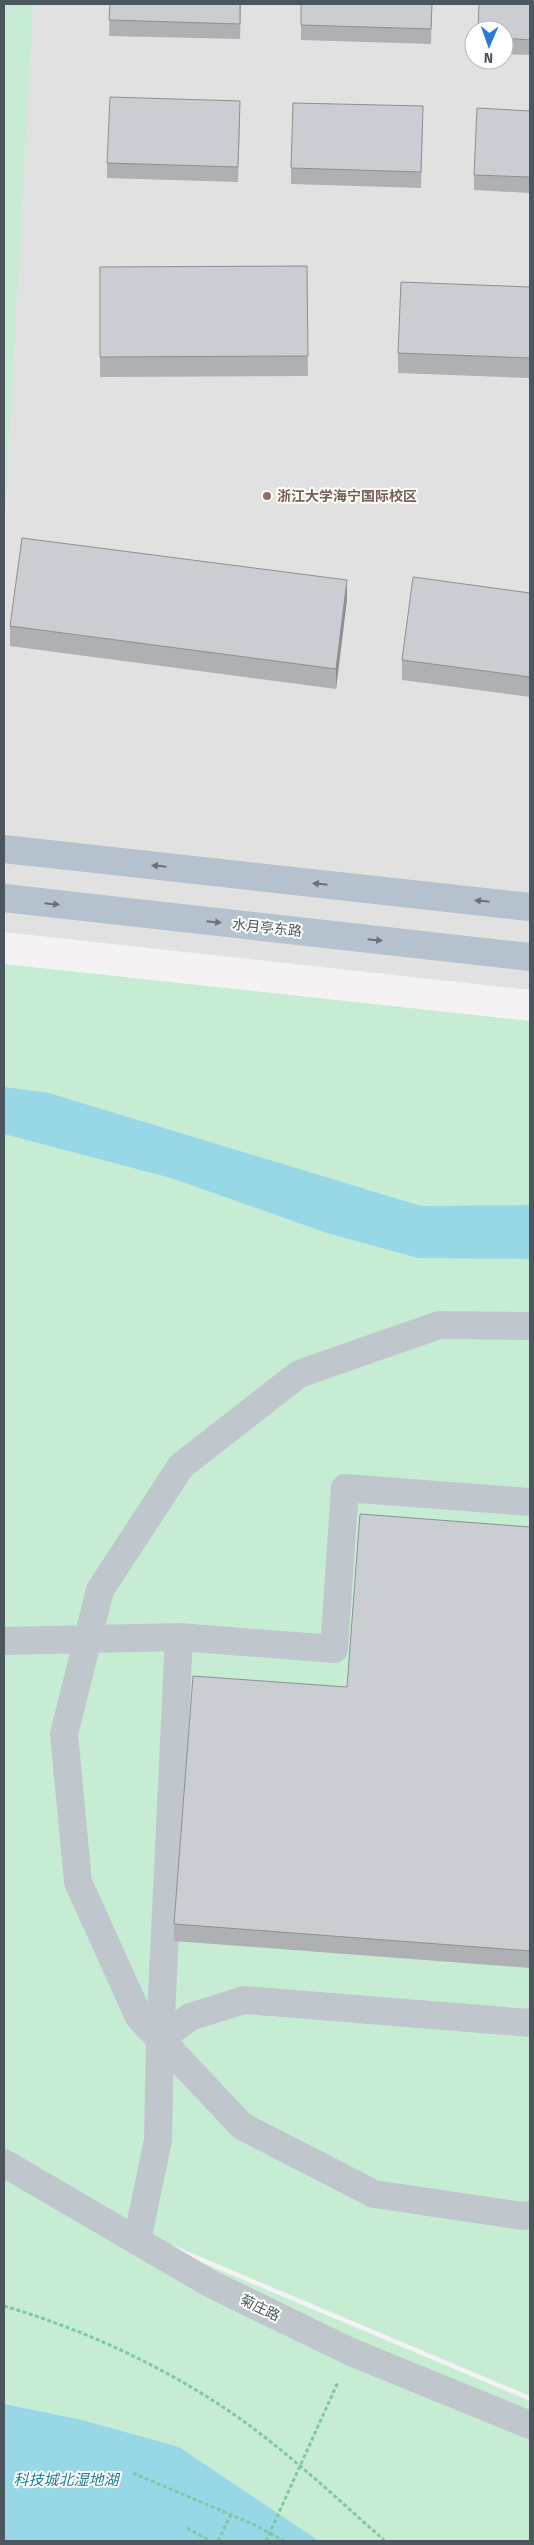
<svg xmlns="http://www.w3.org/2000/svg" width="534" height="2545" font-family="'Fira Sans','Noto Sans SC',sans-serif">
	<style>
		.education { fill: #e2e1e2; fill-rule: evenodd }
		.green { fill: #c6edd4 }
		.water { fill: #97d7e6 }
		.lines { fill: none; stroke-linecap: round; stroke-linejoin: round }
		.path { stroke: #80c8a3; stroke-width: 3; stroke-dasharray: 4 2.5; stroke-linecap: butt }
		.minor { stroke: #bfc7cd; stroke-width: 28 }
		.major { stroke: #b5c2ce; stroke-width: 28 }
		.wall { fill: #aeb0b4 }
		.shaded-wall { fill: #8d9092 }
		.building { fill: #cacdd1; stroke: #8d9092 }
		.oneway { fill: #66717a }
		.education-dot { fill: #8d6e63; stroke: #fff; stroke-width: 2 }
		.labels { text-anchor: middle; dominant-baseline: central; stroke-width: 4; stroke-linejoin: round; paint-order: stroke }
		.education-label { font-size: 14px; font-weight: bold; fill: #785e54; stroke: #fff; text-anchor: start }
		.street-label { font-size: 14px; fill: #4b565e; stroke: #fff }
		.water-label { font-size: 15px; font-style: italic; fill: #187e94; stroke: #fff }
	</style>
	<rect width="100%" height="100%" fill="#f4f2f2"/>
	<path class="education" d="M4,4H530V990L4,932ZM474,30H504V60H474Z"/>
	<path class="green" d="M4,4H33L4,537Z
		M4,964L530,1021V2396L4,2174Z
		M4,2179L530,2401V2541H4Z"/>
	<path class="water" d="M4,1087L49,1093L421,1206L530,1205V1259L418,1258L327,1233L171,1178L4,1134Z
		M4,2404L82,2420L179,2447L319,2541H4Z"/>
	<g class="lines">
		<path class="path" d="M4,2306C89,2331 174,2371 246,2423C295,2459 340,2501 385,2541
			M133,2473L255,2525L284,2541
			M187,2528L210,2541
			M218,2541L230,2516
			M266,2541L338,2382"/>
		<path class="minor" d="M530,1326L439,1325L299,1374L181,1466L100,1590L64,1734L78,1882L139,2017L160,2039L242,2126L374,2194L522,2216L530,2215
			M4,1641L179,1637
			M160,2039L190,2017L244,2000L530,2023
			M4,2163L211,2284L351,2352L530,2425
			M137,2241L158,2140L160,2039L179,1637L334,1649L345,1488L530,1502"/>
		<path class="major" d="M4,849L530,907
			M4,898L530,957"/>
	</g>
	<path class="wall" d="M110,4H241L240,39L109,36Z
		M301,4H432L431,44L301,40Z
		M530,4V55L504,54V30Z
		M530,111V193L474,190V175Z
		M240,117L238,182L107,178V163Z
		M423,121L421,188L291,184V168Z
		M307,266L308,376L100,377V267Z
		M530,287V378L398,373V353Z
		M530,593V697L402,680V660Z
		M347,599L336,689L10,646V626Z
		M530,1527V1968L174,1941V1924Z"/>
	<path class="shaded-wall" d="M347,580V599L336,689V669Z"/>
	<path class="building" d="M110,4H240V24L109,20Z
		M301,4H432L431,29L301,25Z
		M479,4H530V40L504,38V30H478Z
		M110,97L240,101L238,167L107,163Z
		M293,103L423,106L421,172L291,168Z
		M477,108L530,111V177L474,175Z
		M307,266L308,356L100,357V267Z
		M401,282L530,287V358L398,353Z
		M22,538L347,580L336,669L10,626Z
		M413,577L530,593V677L402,660Z
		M360,1514L530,1527V1951L174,1924L193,1676L347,1687Z"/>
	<defs><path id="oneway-solid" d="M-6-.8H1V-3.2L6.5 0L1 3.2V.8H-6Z" transform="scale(1.25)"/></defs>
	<g class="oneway">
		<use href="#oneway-solid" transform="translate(159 866) rotate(-174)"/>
		<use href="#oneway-solid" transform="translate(320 884) rotate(-174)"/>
		<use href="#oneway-solid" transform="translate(482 901) rotate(-174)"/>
		<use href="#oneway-solid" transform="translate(52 904) rotate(6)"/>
		<use href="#oneway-solid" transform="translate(214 922) rotate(6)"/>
		<use href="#oneway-solid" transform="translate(375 940) rotate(6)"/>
	</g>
	<circle class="education-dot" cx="267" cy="496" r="5"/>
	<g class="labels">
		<g class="education-label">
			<text x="277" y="496">浙江大学海宁国际校区</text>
		</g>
		<g class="street-label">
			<text transform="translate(267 928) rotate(6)">水月亭东路</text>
			<text transform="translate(260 2308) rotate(26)">菊庄路</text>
		</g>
		<g class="water-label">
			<text x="66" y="2480">科技城北湿地湖</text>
		</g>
	</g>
	<rect width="534" height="2545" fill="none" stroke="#4b565e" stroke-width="10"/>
	<g transform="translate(489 45) rotate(182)"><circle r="24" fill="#ffffff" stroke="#b7bbbf"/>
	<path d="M0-4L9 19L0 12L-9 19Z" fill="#2b7ad6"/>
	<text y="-8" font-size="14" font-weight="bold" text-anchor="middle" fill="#4b565e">N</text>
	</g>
</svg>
